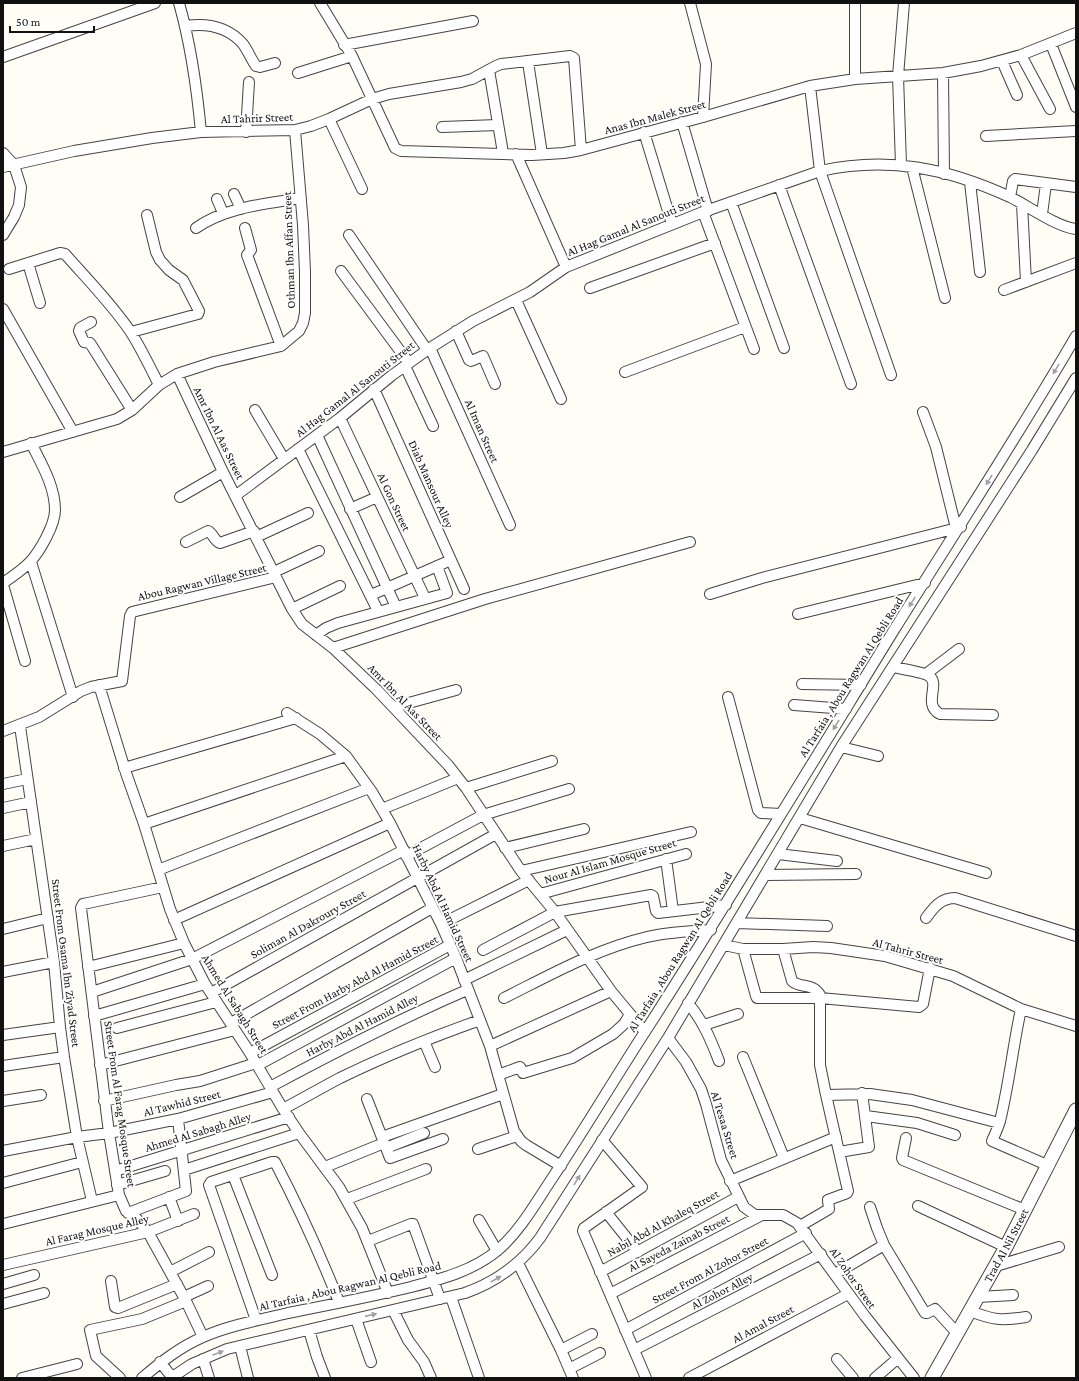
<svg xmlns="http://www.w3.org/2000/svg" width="1079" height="1381" font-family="'Crimson Pro',serif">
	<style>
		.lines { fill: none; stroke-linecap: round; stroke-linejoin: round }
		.minor-casing { stroke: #444; stroke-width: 12 }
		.tertiary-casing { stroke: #444; stroke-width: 15 }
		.minor { stroke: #fff; stroke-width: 10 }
		.tertiary { stroke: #fff; stroke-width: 13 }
		.oneway { fill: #a0a0a0 }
		.labels { text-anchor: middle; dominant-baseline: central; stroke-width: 4; stroke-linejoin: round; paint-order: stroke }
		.street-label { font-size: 12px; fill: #111; stroke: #fff }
	</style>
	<rect width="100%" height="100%" fill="#fffdf5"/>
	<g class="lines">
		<defs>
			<path id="minor" d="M179,3C191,45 197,89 201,132
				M320,3L352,56L395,148L401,151L532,155L564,153L581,150L703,117L810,86L855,79L943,73L981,66L1021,55L1076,33
				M690,3L706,64L703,117
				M855,3V79
				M186,26C207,23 228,27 243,44C248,51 251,59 256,66L260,67L275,63
				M1051,44L1076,107
				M344,45L473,21
				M1021,55L1050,109
				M3,57L155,3
				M1002,61L1017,95
				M528,62L542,154
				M489,70L503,153
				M298,73L352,56
				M943,73L944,174
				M810,86L820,171L891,375
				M329,119L362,189
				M682,122L708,211
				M442,127L498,125
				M246,132L249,82
				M644,132L672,224
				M986,136L1076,131
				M3,153L14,165L21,187L19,205L14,217L3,235
				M516,154L566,267
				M901,165L898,76L904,3
				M3,167L74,151L152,138L201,132L295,130L311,126L329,119L372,99L389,94L461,82L472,79L496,66L501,64L570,56L574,58L581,150
				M912,167L945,298
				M970,182L980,272
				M779,185L851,384
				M234,194L241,209
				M1010,197L1013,181L1015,179L1076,187
				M217,199L223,213
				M731,202L784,348
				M1022,204L1026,282
				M703,212L754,349
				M1042,214L1046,184
				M196,228C226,207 265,204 301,198
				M245,228L251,250L247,255L281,346
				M349,235L427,350
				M28,263L40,303
				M9,269L60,253L65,254C87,279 111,303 130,331C141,348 150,367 159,385
				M341,271L409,363
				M590,288L715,243
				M1004,290L1076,263
				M516,300L561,399
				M3,309L73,432
				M91,322L80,328L79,331L84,342L90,343L132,410
				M456,331L469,360L471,361L483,356L495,384
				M131,332L198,314L199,311L183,280L169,270L160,260L156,252L147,215
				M430,348L510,525
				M405,366L433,426
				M625,372L745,327
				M177,374L223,472L292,609L302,624L333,648L377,690L448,765L466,788L521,871L555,912L611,991L645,1032
				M374,389L464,589
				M255,410L284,459
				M923,412L936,447L956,528
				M340,418L425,598
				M317,435L396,607
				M298,449L378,611
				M3,452L117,419L132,410L159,385L177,374L214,362L281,346L299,331L303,323L305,313V272L303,225L295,130
				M235,496L340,418L391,376L430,348L473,321L530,292L566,267L703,212L820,171C888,156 947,168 1010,197C1028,206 1057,227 1076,229
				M180,497L223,472
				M350,509L377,497
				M256,537L308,513
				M186,542L208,531C213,533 214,541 220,543L254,531
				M31,562L73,697
				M274,572L319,551
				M3,583C12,577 22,570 30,562C40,551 55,525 55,510C55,486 41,463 31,443
				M3,585L25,661
				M710,594L762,578L961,527
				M371,595L451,560
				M292,609L340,586
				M798,614L925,583
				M316,635L326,628L338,623L447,593L437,566
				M333,648L485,599L690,542
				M893,667C901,669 924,672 929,676C941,684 922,704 940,714L993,715
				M926,674L959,649
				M802,684L861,685
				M99,685L126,773L144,824L170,909L184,943L205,984L250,1053L283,1109L299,1133L339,1187L362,1228L388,1293
				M728,697L758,810L761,813L781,814
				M794,705L846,709
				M394,707L456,690
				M287,713L320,734L346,756L372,792L390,823L441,924L456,958L490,1046L514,1131L521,1141L526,1145L561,1166
				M20,726L54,962L60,1027L64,1057L77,1137L92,1201
				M3,731L39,717L81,691L91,687L122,681L130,616L132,612L276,577
				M841,747L878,756
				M124,768L296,718
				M3,784L27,779
				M466,788L552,761
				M3,808L31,802
				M382,809L458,778
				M800,818L986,873
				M144,824L346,756
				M3,846L36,839
				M505,848L584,829
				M778,854L837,861
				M406,856L483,815L569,789
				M666,859L673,911
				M158,870L369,788
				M521,871L691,832
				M766,875L856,874
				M163,887L88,903L83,904L81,908L109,1133L119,1195L126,1211L136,1218L148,1232L186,1301L203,1337
				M540,894L686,854
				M926,918C934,907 941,898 955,898L1076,936
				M174,920L390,823
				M737,923L827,926
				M441,924L529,880
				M3,929L48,918
				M724,945L743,949H783L813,947L831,948L885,956L953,976L1021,1009L1076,1026
				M743,949L756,996L757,998H820L919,1007L923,1004L930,968
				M783,949L792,981C801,989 812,982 820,995V1065L826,1095L848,1191L847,1193L828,1200L829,1209L800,1226
				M483,950L555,912L651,895L653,896L656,911L658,913L726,905
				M88,967L184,943
				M3,972L54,962
				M464,980L567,930
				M92,992L192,959L404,850
				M211,993L496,834
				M504,998C550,975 596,949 647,937C668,932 689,931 711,930
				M688,1003C703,1021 711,1040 719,1061
				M1021,1009C1013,1046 1009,1084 1000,1121C998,1128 995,1134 992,1141L1047,1165
				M94,1016L205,984
				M231,1023L432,908
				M704,1025L738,1014
				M117,1028L216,1002
				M3,1035L60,1027
				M668,1038L686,1062L701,1089L706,1104L721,1160L744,1207L755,1215H783L797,1223L865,1316L914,1378
				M424,1041L435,1067
				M490,1046L611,991
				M250,1053L450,945
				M743,1057L784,1158
				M100,1065L235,1030
				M258,1065L456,958
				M3,1066L64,1057
				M498,1075L520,1067L523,1073L572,1058L613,1034L624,1024L630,1014
				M270,1087C335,1052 400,1019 467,990
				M826,1095L870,1094L912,1100L999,1123
				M367,1099L390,1158L443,1139
				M3,1101L41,1095
				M104,1101L176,1085L200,1081L256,1063
				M283,1109C302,1099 321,1088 340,1078C385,1056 432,1037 480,1020
				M866,1116L917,1123L955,1135
				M382,1137L503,1094
				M906,1138L902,1158L903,1160L1025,1210
				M602,1140L642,1187L584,1228L583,1231L646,1378
				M386,1148L424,1133
				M478,1149L517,1136
				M3,1151L77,1137L109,1133L178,1119L273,1092
				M839,1152L869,1147L862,1093
				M325,1167L384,1143
				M184,1170L299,1133
				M115,1171L289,1117
				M233,1175L272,1275
				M730,1181L836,1137
				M3,1183L82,1162
				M117,1185L165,1171
				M169,1197L178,1221
				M347,1199L426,1169
				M918,1206L1006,1247
				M870,1207L877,1228L884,1245L925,1313H927L935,1309L957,1333
				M606,1212L638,1252
				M128,1213L186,1191L178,1119
				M479,1220L497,1251
				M3,1224L119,1195
				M368,1241L411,1224H413L440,1299
				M518,1263L561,1350L573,1378
				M3,1265L148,1232L194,1214
				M996,1266L1059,1247
				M170,1272L209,1252
				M600,1272L738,1197
				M835,1274L884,1245
				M111,1281L115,1307L118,1308L177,1284
				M3,1284L34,1275
				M610,1294L760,1216
				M184,1297L208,1286
				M451,1297L479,1378
				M978,1297L1013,1295
				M3,1304L44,1293
				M393,1310L408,1340L424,1362L431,1378
				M970,1311C993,1320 1001,1321 1026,1317
				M356,1319L371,1362
				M256,1320L209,1185L211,1182L272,1162H275C299,1208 320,1254 339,1302
				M309,1330L317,1357L325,1378
				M625,1330L806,1233
				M240,1346L248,1378
				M561,1350L592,1334
				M634,1350L821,1254
				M203,1359L209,1378
				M837,1359L853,1378
				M160,1362L172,1377
				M569,1369L600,1353
				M22,1378L77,1364
				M120,1378L96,1356L90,1330L142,1319L186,1301
				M142,1378C161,1362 180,1347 203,1337C230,1325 260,1320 288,1313C329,1305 370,1297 411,1287C441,1279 473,1271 498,1250C520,1231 535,1204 551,1180C585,1129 616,1076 650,1024C733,894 813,762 894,630C955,532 1018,436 1076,336
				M171,1378L192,1364L227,1349L465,1293C496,1282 520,1265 540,1238L668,1038L841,747L1032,450L1076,378
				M689,1378L848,1294
				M875,1378L897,1359"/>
			<g id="tertiary">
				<path id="s1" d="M932,1378L1006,1247L1076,1110"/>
			</g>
		</defs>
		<use href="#minor" class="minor-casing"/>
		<use href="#tertiary" class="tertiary-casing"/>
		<use href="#minor" class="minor"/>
		<use href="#tertiary" class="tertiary"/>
	</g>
	<defs><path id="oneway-solid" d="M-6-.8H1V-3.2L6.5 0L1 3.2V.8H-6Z"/></defs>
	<g class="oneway">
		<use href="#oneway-solid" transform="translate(1056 369) rotate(121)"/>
		<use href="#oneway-solid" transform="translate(989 480) rotate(121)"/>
		<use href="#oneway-solid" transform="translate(912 602) rotate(122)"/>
		<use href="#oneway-solid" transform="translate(836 725) rotate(121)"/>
		<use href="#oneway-solid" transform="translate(577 1180) rotate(-58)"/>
		<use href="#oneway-solid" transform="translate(496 1279) rotate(-30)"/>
		<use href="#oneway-solid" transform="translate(371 1315) rotate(-13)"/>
		<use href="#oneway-solid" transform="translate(218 1353) rotate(-20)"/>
	</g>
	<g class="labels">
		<g class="street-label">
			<text transform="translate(655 117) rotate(-15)">Anas Ibn Malek Street</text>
			<text transform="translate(257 118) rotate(-2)">Al Tahrir Street</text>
			<text transform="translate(636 225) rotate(-22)">Al Hag Gamal Al Sanouti Street</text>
			<text transform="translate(289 250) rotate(-92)">Othman Ibn Affan Street</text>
			<text transform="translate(355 389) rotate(-38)">Al Hag Gamal Al Sanouti Street</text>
			<text transform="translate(482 431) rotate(66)">Al Iman Street</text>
			<text transform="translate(219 433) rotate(64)">Amr Ibn Al Aas Street</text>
			<text transform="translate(431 484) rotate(66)">Diab Mansour Alley</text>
			<text transform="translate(394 502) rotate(65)">Al Gon Street</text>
			<text transform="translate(202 582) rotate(-13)">Abou Ragwan Village Street</text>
			<text transform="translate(851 677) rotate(-58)">Al Tarfaia , Abou Ragwan Al Qebli Road</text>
			<text transform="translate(405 702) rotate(46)">Amr Ibn Al Aas Street</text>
			<text transform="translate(610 861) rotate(-16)">Nour Al Islam Mosque Street</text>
			<text transform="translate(443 903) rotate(65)">Harby Abd Al Hamid Street</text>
			<text transform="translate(308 924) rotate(-29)">Soliman Al Dakroury Street</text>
			<text transform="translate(908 951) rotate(15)">Al Tahrir Street</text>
			<text transform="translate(680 952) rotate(-58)">Al Tarfaia , Abou Ragwan Al Qebli Road</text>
			<text transform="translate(66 963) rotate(83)">Street From Osama Ibn Ziyad Street</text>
			<text transform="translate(355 982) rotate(-28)">Street From Harby Abd Al Hamid Street</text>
			<text transform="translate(235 1004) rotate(58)">Ahmed Al Sabagh Street</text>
			<text transform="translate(362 1025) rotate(-27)">Harby Abd Al Hamid Alley</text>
			<text transform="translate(182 1103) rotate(-14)">Al Tawhid Street</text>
			<text transform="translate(120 1104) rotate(82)">Street From Al Farag Mosque Street</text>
			<text transform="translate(725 1125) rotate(73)">Al Tesaa Street</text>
			<text transform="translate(198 1132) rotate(-17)">Ahmed Al Sabagh Alley</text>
			<text transform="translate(663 1223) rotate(-29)">Nabil Abd Al Khaleq Street</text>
			<text transform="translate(97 1230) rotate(-13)">Al Farag Mosque Alley</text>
			<text transform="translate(679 1243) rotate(-27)">Al Sayeda Zainab Street</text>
			<text stroke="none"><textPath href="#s1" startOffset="152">Trad Al Nil Street</textPath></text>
			<text transform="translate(710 1270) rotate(-28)">Street From Al Zohor Street</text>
			<text transform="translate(853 1278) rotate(55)">Al Zohor Street</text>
			<text transform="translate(350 1286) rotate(-13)">Al Tarfaia , Abou Ragwan Al Qebli Road</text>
			<text transform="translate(722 1291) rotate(-27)">Al Zohor Alley</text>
			<text transform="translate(763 1324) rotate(-28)">Al Amal Street</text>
		</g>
	</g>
	<rect width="1079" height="1381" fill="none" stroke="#111111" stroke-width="8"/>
	<path d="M10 26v6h84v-6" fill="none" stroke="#111111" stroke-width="2"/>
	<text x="16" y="26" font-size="12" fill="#111111" stroke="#ffffff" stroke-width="3" paint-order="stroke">50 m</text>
</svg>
